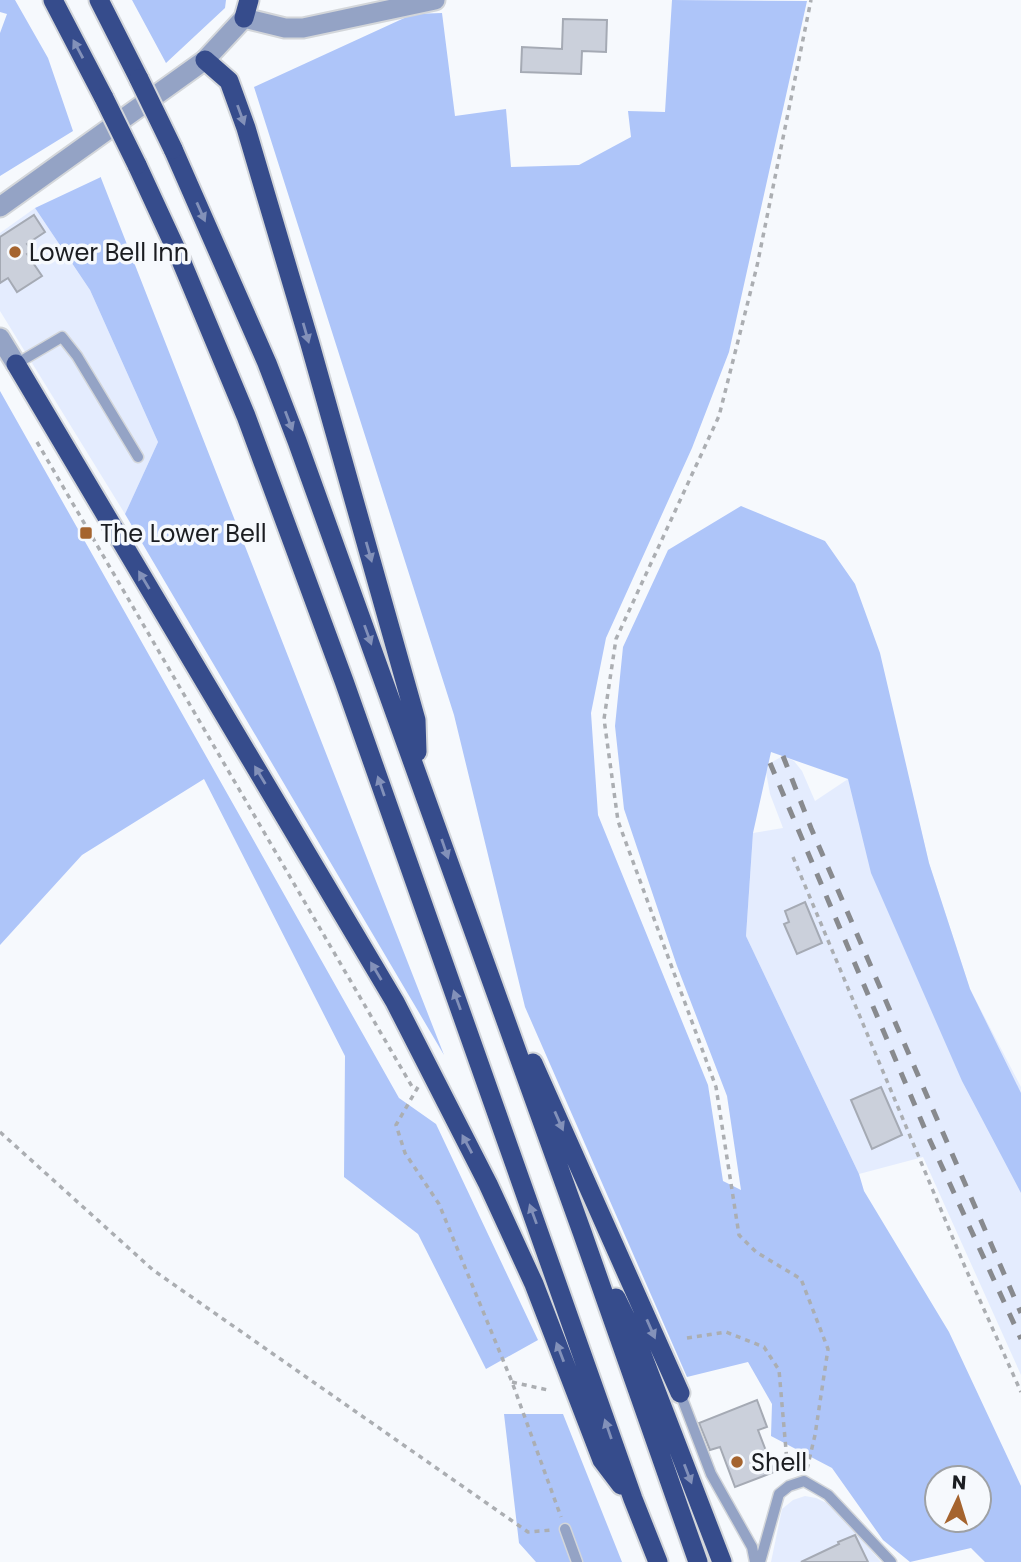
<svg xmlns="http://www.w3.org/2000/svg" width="1021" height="1562" font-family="Poppins,sans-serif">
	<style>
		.built { fill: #e4ecfe }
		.green { fill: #aec5f9; fill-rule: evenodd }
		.building { fill: #cbd0db; stroke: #a5aab4; stroke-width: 2 }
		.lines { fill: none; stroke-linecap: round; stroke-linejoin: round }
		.service-casing { stroke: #d3d6da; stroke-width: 13 }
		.minor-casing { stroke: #d3d6da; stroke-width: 23 }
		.tertiary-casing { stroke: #d3d6da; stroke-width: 23 }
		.trunk-casing { stroke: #d3d6da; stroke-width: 23 }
		.path { stroke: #abaeb2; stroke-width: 3.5; stroke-dasharray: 5 5; stroke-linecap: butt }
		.service { stroke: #94a3c5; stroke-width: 10 }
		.minor { stroke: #94a3c5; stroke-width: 19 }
		.tertiary { stroke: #94a3c5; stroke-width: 19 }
		.trunk { stroke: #364c8c; stroke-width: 19 }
		.rail { stroke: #888a8e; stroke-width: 5; stroke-dasharray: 12 12; stroke-linecap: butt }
		.trunk-bridge-casing { stroke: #d3d6da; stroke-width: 23; stroke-linecap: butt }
		.trunk-bridge { stroke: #364c8c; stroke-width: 19 }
		.oneway { fill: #8391b9 }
		.poi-dot { fill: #a5642f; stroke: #f6f9fd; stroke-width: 2.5 }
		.labels { text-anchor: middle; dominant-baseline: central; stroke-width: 7; stroke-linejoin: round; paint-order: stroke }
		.poi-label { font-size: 24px; fill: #1b1d21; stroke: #f6f9fd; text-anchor: start }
	</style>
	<rect width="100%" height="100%" fill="#f6f9fd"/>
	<path class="built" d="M35,208L90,290L158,442L125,514L0,311V233Z
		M783,756L794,761L802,771L815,801L848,779L906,768L929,863L970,989L1021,1087V1375L923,1157L859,1174L746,936L753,833L783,828L770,794L766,772L770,763Z
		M805,1496L816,1498L831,1505L881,1562H771L782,1509L793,1500Z"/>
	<path class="green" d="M0,0H15L48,58L73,131L0,176V33L7,14L0,12Z
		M132,0H226L225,8L166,63Z
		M672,0L807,1L729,352L692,448L606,638L591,713L598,815L708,1085L723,1181L741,1190L727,1096L677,966L624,809L615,726L623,647L668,550L741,506L825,541L855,584L880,653L929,863L970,989L1021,1093V1193L962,1081L871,873L848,779L771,752L753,833L746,936L859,1174L864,1191L949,1332L1021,1486V1562H985L971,1548L910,1562L883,1540L832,1468L771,1436L772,1404L748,1362L687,1377L525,1007L454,715L254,87L413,14L442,13L455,116L506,109L511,167L579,165L631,137L628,111L665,112ZM937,1478H979V1520H937Z
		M101,177V178L444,1055L125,514L158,442L90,290L35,208Z
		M0,391L399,1098L436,1124L538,1340L486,1369L418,1234L344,1177L345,1056L204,779L82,855L0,945Z
		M504,1414H563L622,1562H536L519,1543Z"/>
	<path class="building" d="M563,19L607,20L606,52L582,51L581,74L521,72L522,47L562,49Z
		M34,215L45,232L27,244L32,251L27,254L42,276L17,292L8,278L0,283V237Z
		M805,902L822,943L797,954L784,924L789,922L785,911Z
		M881,1087L902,1135L872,1149L851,1100Z
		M757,1400L767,1427L758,1430L774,1472L735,1487L720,1447L710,1450L699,1423Z
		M855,1535L868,1562H801L839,1544L838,1542Z"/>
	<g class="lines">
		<defs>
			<path id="service" d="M16,364L62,337L77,356L138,457
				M680,1393L711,1474L752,1547L755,1562
				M565,1529L577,1562
				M760,1562L779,1494L789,1486L804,1481L828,1495L891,1562"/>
			<path id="minor" d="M244,18L285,28H303L435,0"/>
			<path id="tertiary" d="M0,207L205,60L244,18
				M0,338L16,364"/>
			<path id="trunk" d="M53,0L104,98
				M99,0L139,79
				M244,18L249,0
				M205,60L229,81L246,128L310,344L416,720L417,752
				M173,149L267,363L297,441L582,1232L698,1562
				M137,165L180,258L246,416L344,681L633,1499L658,1562
				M16,364L395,1002L488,1184L534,1284L602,1460L621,1485
				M533,1063L680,1393
				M616,1298L636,1339L722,1562"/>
		</defs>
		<use href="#service" class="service-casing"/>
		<use href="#minor" class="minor-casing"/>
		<use href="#tertiary" class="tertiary-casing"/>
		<use href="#trunk" class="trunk-casing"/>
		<path class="path" d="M37,442L414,1090
			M793,857L965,1267L1021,1392
			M418,1087L396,1125L405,1153L439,1204L512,1382L561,1517
			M0,1132L153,1270L528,1532L552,1530
			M687,1338L726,1332L764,1347L779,1370L788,1473
			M512,1382L548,1390
			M807,1469L815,1435L828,1349L801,1279L756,1252L739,1235L716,1087L618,821L604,719L616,639L719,416L757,266L811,0"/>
		<use href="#service" class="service"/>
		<use href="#minor" class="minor"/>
		<use href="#tertiary" class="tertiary"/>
		<use href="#trunk" class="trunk"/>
		<path class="rail" d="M783,756L811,828L1021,1313
			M770,763L927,1134L1021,1339"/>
		<defs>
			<path id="trunk-bridge" d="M139,79L173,149
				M104,98L137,165"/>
		</defs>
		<use href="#trunk-bridge" class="trunk-bridge-casing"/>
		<use href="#trunk-bridge" class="trunk-bridge"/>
	</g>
	<defs><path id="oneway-solid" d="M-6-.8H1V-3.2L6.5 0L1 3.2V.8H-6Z" transform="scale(1.75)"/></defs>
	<g class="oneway">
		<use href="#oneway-solid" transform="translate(78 49) rotate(-118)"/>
		<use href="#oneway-solid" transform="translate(241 115) rotate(70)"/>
		<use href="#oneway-solid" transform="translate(201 212) rotate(66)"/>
		<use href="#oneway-solid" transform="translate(306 333) rotate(74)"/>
		<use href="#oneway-solid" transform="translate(289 421) rotate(69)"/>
		<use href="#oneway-solid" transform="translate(369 552) rotate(74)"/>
		<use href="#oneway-solid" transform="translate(144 580) rotate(-121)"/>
		<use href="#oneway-solid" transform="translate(368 635) rotate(70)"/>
		<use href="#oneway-solid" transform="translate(260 775) rotate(-121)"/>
		<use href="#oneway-solid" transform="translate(381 786) rotate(-109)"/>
		<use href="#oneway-solid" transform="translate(445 849) rotate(71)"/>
		<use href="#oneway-solid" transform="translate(376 971) rotate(-121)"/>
		<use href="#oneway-solid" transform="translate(457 1000) rotate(-110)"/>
		<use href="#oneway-solid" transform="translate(559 1121) rotate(66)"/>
		<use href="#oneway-solid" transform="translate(467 1144) rotate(-118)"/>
		<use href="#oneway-solid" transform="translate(533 1214) rotate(-110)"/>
		<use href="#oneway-solid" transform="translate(651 1329) rotate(66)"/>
		<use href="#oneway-solid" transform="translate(560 1352) rotate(-111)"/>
		<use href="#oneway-solid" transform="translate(608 1429) rotate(-109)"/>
		<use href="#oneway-solid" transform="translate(688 1474) rotate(69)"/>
	</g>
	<g class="poi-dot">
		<circle cx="15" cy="252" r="7"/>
		<rect x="79" y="526" width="14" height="14" rx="3.5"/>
		<circle cx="737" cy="1462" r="7"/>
	</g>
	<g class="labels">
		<g class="poi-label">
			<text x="29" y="252">Lower Bell Inn</text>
			<text x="100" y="533">The Lower Bell</text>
			<text x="751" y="1462">Shell</text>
		</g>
	</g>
	<g transform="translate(958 1499) rotate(4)"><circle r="33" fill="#f6f9fd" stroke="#9ea1a5" stroke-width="2"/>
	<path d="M0-5L12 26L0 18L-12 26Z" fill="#a5642f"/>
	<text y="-10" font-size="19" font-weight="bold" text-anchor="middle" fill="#1b1d21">N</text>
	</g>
</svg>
